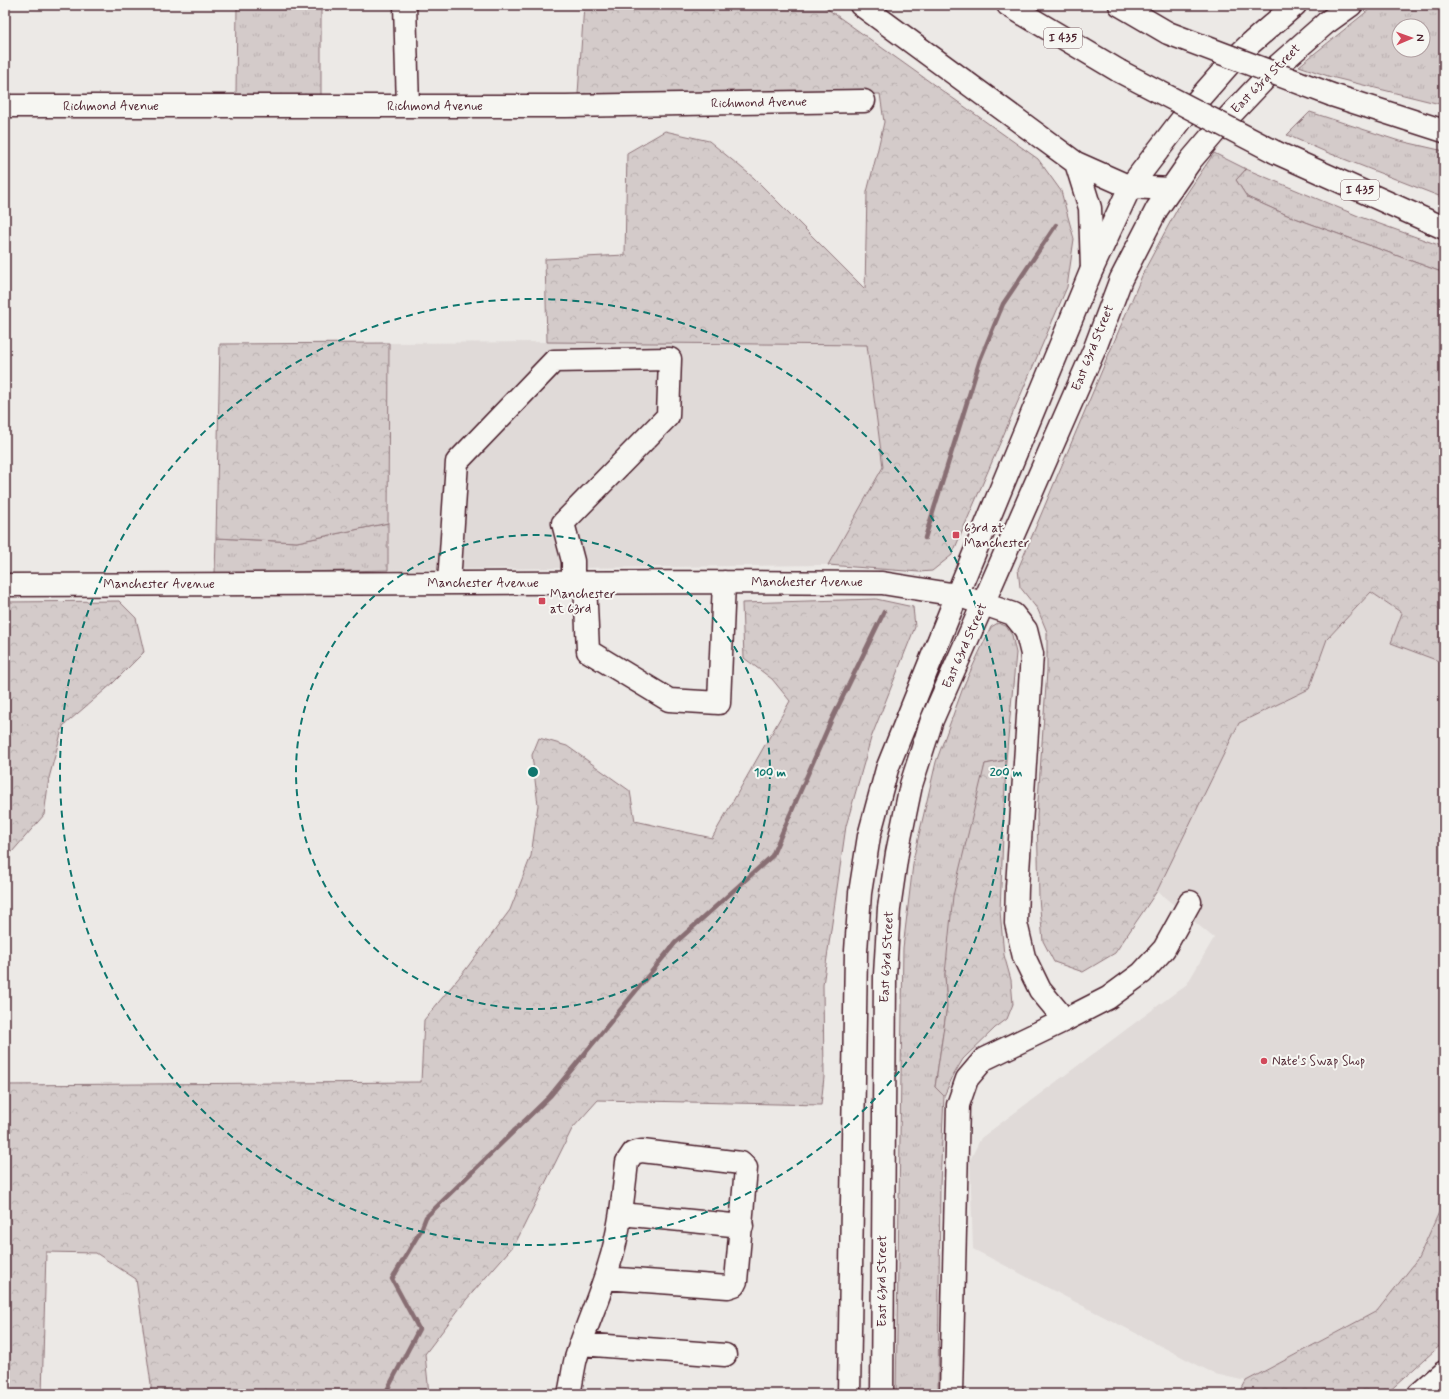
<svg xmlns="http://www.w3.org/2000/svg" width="1449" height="1399" font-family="Mynerve,sans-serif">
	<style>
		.built { fill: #e0dad8 }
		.grass { fill: url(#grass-tufts); stroke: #8f757a; fill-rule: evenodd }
		.forest { fill: url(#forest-crowns); stroke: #8f757a }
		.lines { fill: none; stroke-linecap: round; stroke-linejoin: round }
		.stream { stroke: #886e73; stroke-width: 4.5 }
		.minor-casing { stroke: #4a1f2b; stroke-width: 25 }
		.major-casing { stroke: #4a1f2b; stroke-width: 25 }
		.highway-casing { stroke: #4a1f2b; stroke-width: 25 }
		.minor { stroke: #f6f6f2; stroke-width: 22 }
		.major { stroke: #f6f6f2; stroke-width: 22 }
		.highway { stroke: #f6f6f2; stroke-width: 22 }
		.highway-bridge-casing { stroke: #4a1f2b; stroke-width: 25; stroke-linecap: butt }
		.highway-bridge { stroke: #f6f6f2; stroke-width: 22 }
		.ring { fill: none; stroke: #0f766e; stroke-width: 2; stroke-dasharray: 7 5 }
		.poi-dot { fill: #d1495b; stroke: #f6f6f2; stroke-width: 1.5 }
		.labels { text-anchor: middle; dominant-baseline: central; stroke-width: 4; stroke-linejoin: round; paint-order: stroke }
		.shield { fill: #f6f6f2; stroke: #7e6067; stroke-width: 1 }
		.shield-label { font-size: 12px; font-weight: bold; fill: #4a1f2b }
		.street-label { font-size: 13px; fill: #4a1f2b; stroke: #f6f6f2 }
		.poi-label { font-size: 13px; fill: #4a1f2b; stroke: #f6f6f2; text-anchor: start }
		.centre { fill: #0f766e; stroke: #f6f6f2; stroke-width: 2 }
		.ring-label { font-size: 12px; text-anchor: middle; font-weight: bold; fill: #0f766e; stroke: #f6f6f2; stroke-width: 4; stroke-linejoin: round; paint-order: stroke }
	</style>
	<defs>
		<pattern id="grass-tufts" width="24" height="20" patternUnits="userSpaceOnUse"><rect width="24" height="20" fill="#d4cbca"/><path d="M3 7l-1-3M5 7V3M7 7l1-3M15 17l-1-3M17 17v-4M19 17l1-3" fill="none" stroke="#b8aeae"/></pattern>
		<pattern id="forest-crowns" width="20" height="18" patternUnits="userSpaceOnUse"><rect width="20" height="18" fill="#d4cbca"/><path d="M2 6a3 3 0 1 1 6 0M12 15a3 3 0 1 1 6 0" fill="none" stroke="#b8aeae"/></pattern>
	</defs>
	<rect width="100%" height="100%" fill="#ece9e6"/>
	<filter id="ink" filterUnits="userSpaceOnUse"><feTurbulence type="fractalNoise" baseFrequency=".025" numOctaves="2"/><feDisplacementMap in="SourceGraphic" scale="8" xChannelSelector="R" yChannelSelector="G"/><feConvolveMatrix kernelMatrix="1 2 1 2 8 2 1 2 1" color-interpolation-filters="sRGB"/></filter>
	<g filter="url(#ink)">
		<path class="built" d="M547,342L867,345L883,467L828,565L388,570L389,343Z
			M1371,592L1402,613L1391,643L1444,663V1201L1418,1259L1377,1311L1246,1381L1215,1374L973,1249L970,1160L981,1138L1187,984L1214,938L1157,891L1239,723L1309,689L1327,639Z"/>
		<path class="grass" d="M237,5H321V98L236,94Z
			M1375,5H1444V105L1331,77L1299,66ZM1399,26H1423V50H1399Z
			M1310,112L1396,140L1444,151V198L1326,152L1287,135Z
			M1246,169L1363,218L1444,247V273L1287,215L1247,197L1236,180Z
			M388,523V570L215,574L216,538L297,542Z
			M998,623L1006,626L1012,635L1016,653L1006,760L985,764L945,974L947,1006L935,1087L944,1096L940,1185L938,1394H896L903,948L914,856L936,762L964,685L991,627Z"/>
		<path class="forest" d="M584,5H822L1038,159L1061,191L1074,239L1067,287L952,555L932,571L919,572L828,565L883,467L867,345L547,342L545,259L625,255L627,153L665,131L709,141L754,178L865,289L867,192L877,153L884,122L880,94H578Z
			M1214,153L1246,169L1236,180L1247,197L1287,215L1444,273V663L1391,643L1402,613L1371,592L1327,639L1309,689L1239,723L1157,891L1115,953L1083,972L1054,962L1043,941L1039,898L1037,815L1047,671V632L1038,610L1020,587L1018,569L1144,271L1181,202Z
			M389,343L388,523L297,542L216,538L220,344Z
			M876,599L913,607L915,627L871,738L846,826L823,985L824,1077L821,1105L598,1100L572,1129L515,1244L466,1300L425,1354L429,1394H151V1384L136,1279L96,1253L46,1252L42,1394H5V1085L421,1082L424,1020L466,969L510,910L531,856L538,805L532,755L539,738L567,746L630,791L635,821L712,838L790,701L772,679L744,658L742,603Z
			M119,601L136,618L144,652L113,683L63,726L49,778L44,815L5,860V602Z
			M1006,760L1000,911L1004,955L1011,980L1013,1004L1007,1019L995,1028L963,1059L953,1076L944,1096L935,1087L947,1006L945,974L953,896L985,764Z
			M1444,1201V1342L1386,1394H1239L1246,1381L1377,1311L1418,1259Z"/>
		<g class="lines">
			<path class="stream" d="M1241,6L1243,5
				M925,538L980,360L1003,304L1056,225
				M385,1394L419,1329L392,1279L421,1230L426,1217L550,1096L675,943L772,856L831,721L884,612"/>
			<defs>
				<path id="minor" d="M405,5L408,106
					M5,106H566L864,101
					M449,583L457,462L554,361L670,359L668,416L563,523L573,561V583
					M585,583L588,651L669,700L719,703L724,582
					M5,585L724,582L882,583L957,595L1013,614L1026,630L1032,654L1017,887L1016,923L1024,957L1040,990L1065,1020L984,1059L967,1079L958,1105L951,1394
					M1065,1020L1108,998L1142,973L1164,949L1190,902
					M621,1214L742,1226
					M581,1344L725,1355
					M569,1394C572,1382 573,1369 576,1358C586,1326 600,1296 609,1265C620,1231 623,1197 627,1162L633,1153L642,1151L741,1163L746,1168L736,1281L734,1285L728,1287L605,1278"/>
				<path id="major" d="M849,1394L856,951L860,893L869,836L887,769L957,595L1092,269L1130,187L1189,110L1232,61L1251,43L1295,5
					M882,1394L885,975L889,908L897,853L911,785L932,720L1095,348L1121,279L1157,209L1191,160L1220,126L1275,68L1326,23L1351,5"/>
				<path id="highway" d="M861,5L1076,163L1130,187L1171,189
					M1008,5L1119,71
					M1120,5L1168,33
					M1332,95L1444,131
					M1275,152L1444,228
					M1076,163L1090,208L1092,269
					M1419,1394L1444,1372"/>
			</defs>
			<use href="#minor" class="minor-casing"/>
			<use href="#major" class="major-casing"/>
			<use href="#highway" class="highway-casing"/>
			<use href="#minor" class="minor"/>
			<use href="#major" class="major"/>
			<use href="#highway" class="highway"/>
			<defs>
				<path id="highway-bridge" d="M1168,33L1332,95
					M1119,71L1275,152"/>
			</defs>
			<use href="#highway-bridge" class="highway-bridge-casing"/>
			<use href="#highway-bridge" class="highway-bridge"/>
		</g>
	</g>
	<g class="ring">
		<circle cx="533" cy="772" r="237"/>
		<circle cx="533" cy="772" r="473"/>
	</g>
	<g class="poi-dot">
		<rect x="952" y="531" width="8" height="8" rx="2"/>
		<rect x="538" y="597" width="8" height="8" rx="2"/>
		<circle cx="1264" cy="1061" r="4"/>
	</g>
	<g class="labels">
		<g class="shield">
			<rect x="1044" y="28" width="38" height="20" rx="3"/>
			<rect x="1341" y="180" width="38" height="20" rx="3"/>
		</g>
		<g class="shield-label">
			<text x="1063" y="38">I 435</text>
			<text x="1360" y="190">I 435</text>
		</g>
		<g class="street-label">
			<text transform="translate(1266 79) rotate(-45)">East 63rd Street</text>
			<text transform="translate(759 103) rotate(-1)">Richmond Avenue</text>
			<text x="111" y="106">Richmond Avenue</text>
			<text x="435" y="106">Richmond Avenue</text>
			<text transform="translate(1093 348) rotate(-68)">East 63rd Street</text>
			<text x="807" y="582">Manchester Avenue</text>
			<text x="483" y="583">Manchester Avenue</text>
			<text x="159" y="584">Manchester Avenue</text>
			<text transform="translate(965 646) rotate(-66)">East 63rd Street</text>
			<text transform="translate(887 957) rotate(-87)">East 63rd Street</text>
			<text transform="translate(882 1281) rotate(-90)">East 63rd Street</text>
		</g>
		<g class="poi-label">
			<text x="964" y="528">63rd at<tspan x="964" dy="15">Manchester</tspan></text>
			<text x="550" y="594">Manchester<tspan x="550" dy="15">at 63rd</tspan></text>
			<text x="1272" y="1061">Nate's Swap Shop</text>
		</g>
	</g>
	<circle cx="533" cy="772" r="6" class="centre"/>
	<g class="ring-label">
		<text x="770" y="776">100 m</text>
		<text x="1006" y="776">200 m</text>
	</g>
	<rect width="1449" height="1399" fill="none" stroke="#f6f6f2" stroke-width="20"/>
	<rect x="10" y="10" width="1429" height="1379" fill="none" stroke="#4a1f2b" stroke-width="1.5" filter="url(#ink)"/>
	<g transform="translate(1411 38) rotate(88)"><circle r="19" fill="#f6f6f2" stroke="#b1a0a2"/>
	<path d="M0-3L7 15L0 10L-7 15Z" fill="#d1495b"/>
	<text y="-6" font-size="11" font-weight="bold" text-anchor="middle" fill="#4a1f2b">N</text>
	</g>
</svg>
